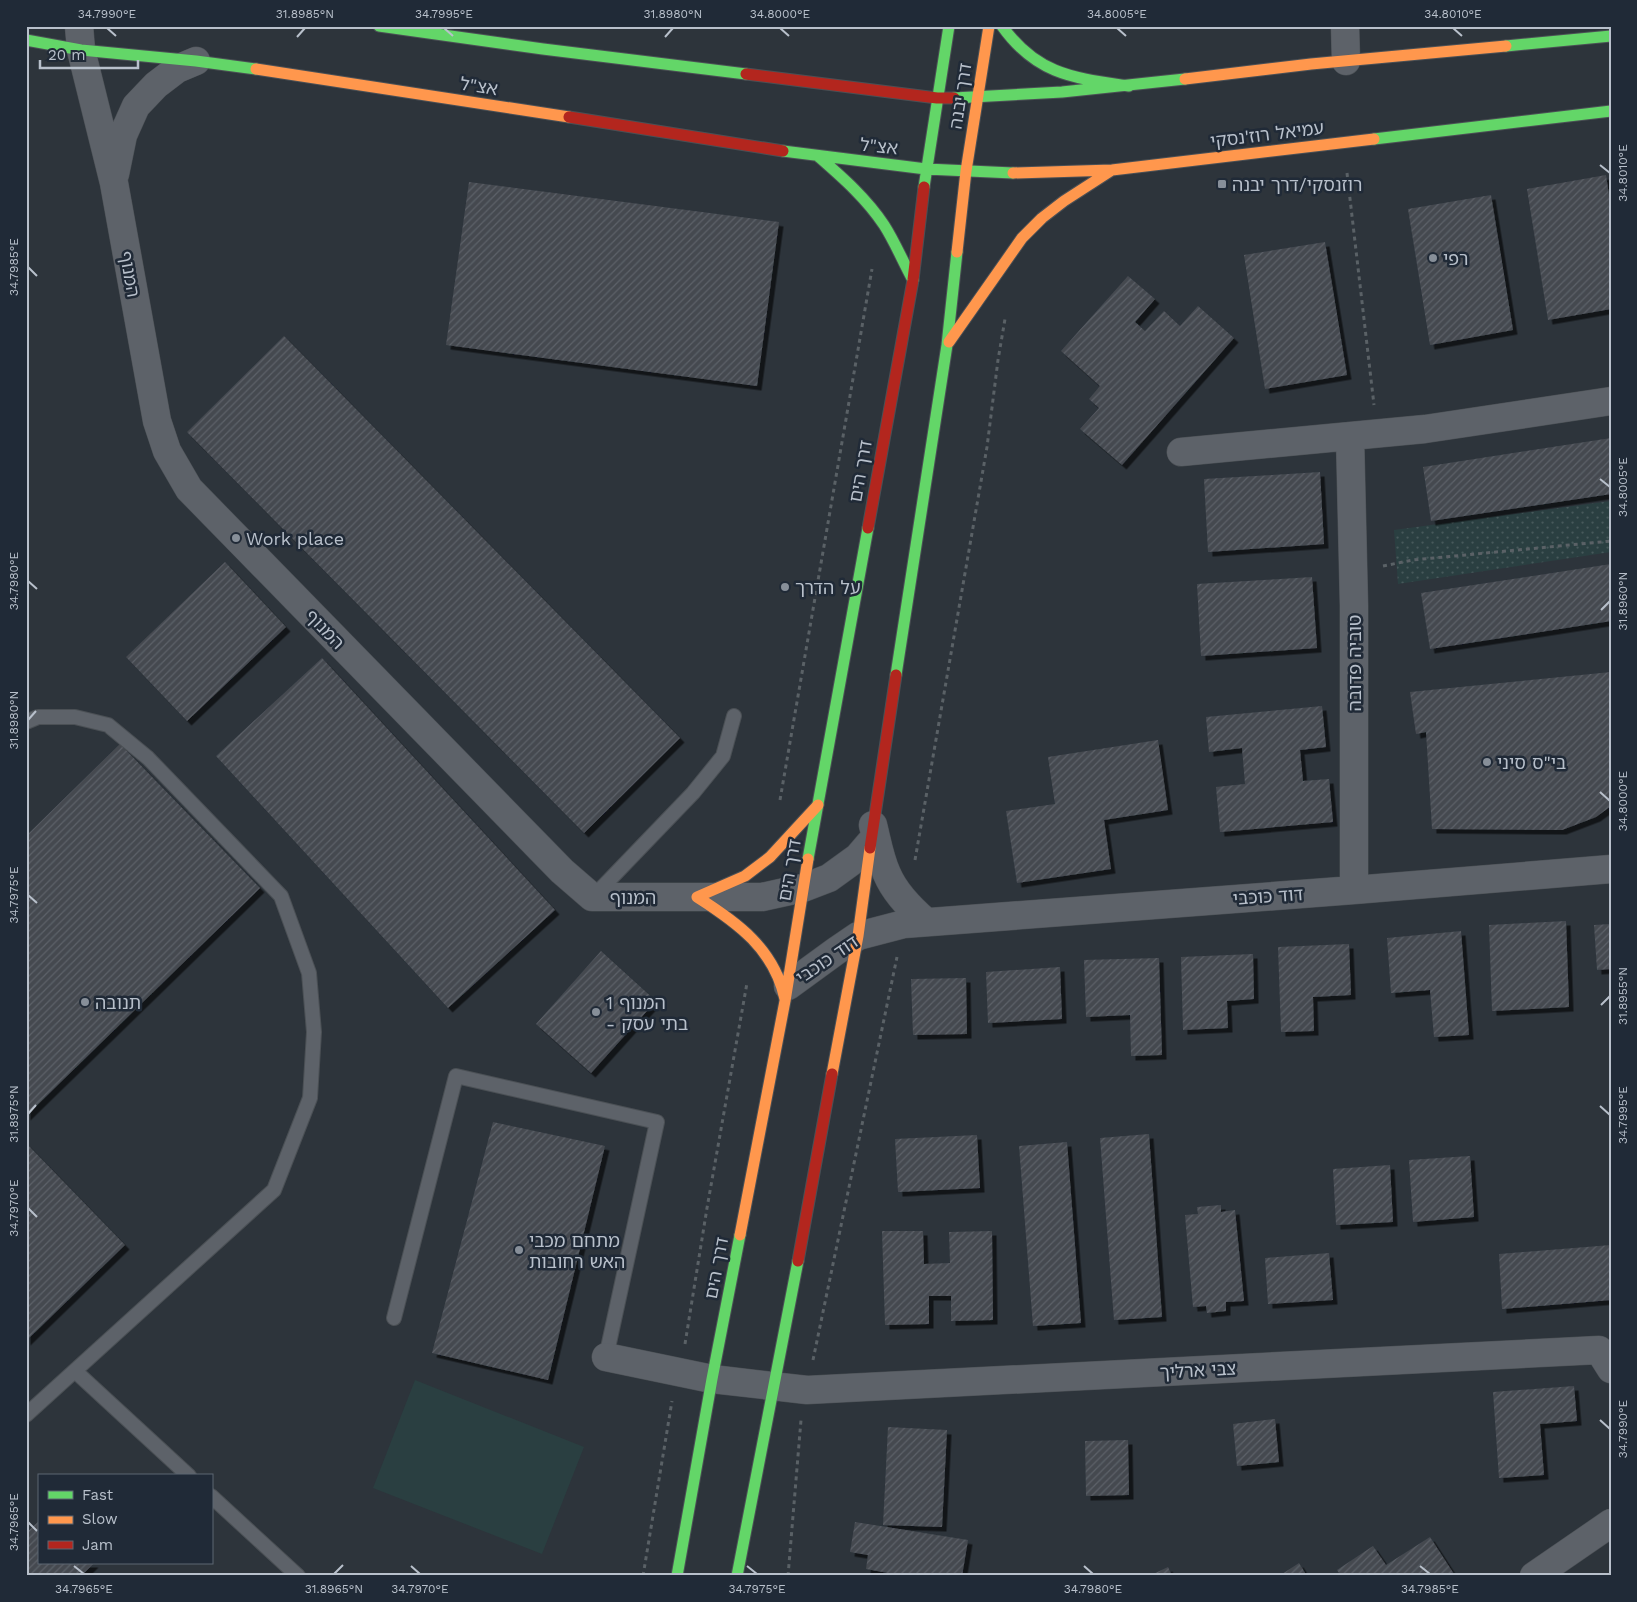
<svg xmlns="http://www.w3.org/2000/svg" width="1637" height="1602" font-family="'Work Sans','Noto Sans Hebrew',sans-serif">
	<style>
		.grass { fill: url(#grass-dots) }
		.pitch { fill: #2a3f41 }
		.building { fill: url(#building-hatch); filter: url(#shadow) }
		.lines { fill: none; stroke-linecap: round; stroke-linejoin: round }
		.lane-casing { stroke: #4b5055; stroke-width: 16 }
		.street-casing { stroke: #4b5055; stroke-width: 29 }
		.fast-casing { stroke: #4b5055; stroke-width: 13 }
		.slow-casing { stroke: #4b5055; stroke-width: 13 }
		.jam-casing { stroke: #4b5055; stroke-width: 13 }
		.path { stroke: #5a6166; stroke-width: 3; stroke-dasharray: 4 4; stroke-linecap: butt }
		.lane { stroke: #5d6269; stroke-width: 14 }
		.street { stroke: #5d6269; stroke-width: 28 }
		.fast { stroke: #63d668; stroke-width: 11 }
		.slow { stroke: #ff974d; stroke-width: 11 }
		.jam { stroke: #b3261e; stroke-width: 11 }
		.ticks { fill: none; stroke: #b8c0cb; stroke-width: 2 }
		.poi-dot { fill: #878f99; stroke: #202a37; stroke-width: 2 }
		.labels { text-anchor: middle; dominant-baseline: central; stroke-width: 5; stroke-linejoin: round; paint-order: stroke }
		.street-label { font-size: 18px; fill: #b8c0cb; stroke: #202a37 }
		.poi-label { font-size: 18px; fill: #b8c0cb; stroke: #202a37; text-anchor: start }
		.neatline { fill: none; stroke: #b8c0cb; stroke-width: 2 }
		.ticks-label { font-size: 12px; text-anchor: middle; fill: #b8c0cb }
	</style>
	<defs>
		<pattern id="grass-dots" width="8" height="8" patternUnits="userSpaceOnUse" patternTransform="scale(1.25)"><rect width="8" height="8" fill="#2a3f41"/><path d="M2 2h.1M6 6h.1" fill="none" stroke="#47595b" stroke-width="1.8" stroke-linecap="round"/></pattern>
		<pattern id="building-hatch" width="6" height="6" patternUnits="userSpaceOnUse" patternTransform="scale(1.25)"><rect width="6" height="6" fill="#444950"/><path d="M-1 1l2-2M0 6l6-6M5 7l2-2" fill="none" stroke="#5d6168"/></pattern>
		<filter id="shadow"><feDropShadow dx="4.5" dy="4.5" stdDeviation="0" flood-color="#0009"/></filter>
	</defs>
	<rect width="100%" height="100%" fill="#2d343b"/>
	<path class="grass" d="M1611,501V552L1398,584L1394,530Z"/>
	<path class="pitch" d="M415,1380L584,1447L542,1554L373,1488Z"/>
	<path class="building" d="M1606,175L1611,208V309L1548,320L1527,189Z
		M469,182L779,222L757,386L446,345Z
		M1491,195L1513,330L1430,345L1408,209Z
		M1325,242L1347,375L1265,389L1244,255Z
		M1128,276L1155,299L1135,322L1145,331L1164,311L1180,326L1198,306L1234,338L1122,465L1080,429L1099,408L1089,399L1100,386L1061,351Z
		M284,336L680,738L584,833L187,432Z
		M1611,438V494L1431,521L1423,467Z
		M1320,472L1324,544L1208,552L1204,479Z
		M225,562L286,627L187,721L126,657Z
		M1611,564V621L1430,649L1421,593Z
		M1312,577L1317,648L1201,656L1197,584Z
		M322,658L555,910L448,1008L216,756Z
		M1611,672V806L1596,817L1562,830L1432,829L1426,732L1416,734L1410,692Z
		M1322,706L1326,747L1300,750L1303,781L1329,779L1333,822L1220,832L1216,787L1245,784L1242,748L1209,752L1206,717Z
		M1158,740L1168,810L1104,820L1111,869L1017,883L1006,811L1055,804L1048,757Z
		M120,744L260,888L26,1116V836Z
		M1566,921L1569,1007L1492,1011L1489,925Z
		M1611,924V969L1597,970L1594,925Z
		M1461,931L1469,1035L1434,1037L1430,990L1391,993L1387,938Z
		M1349,944L1351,995L1313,997L1314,1031L1281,1032L1278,947Z
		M601,951L656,1001L591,1073L536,1024Z
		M1253,954L1254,999L1227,1001L1228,1028L1183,1030L1181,957Z
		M1159,958L1162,1055L1131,1056L1130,1015L1086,1017L1084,960Z
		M1060,967L1062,1019L988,1023L986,972Z
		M966,978L967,1034L913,1035L911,979Z
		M493,1122L605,1146L548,1380L432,1353Z
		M1149,1134L1162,1317L1114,1320L1100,1138Z
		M977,1135L980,1188L898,1192L895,1139Z
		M1067,1142L1081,1323L1033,1326L1019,1146Z
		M26,1143L125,1245L26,1341Z
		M1470,1156L1474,1217L1413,1222L1409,1160Z
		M1390,1165L1393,1222L1336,1225L1333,1169Z
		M1221,1205V1212L1235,1210L1244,1301L1226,1302V1311L1207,1313L1206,1306L1193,1307L1185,1215L1198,1214L1197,1207Z
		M882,1231H923L924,1264L950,1263L949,1232L992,1231L993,1320L951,1321V1296H929V1324L885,1325Z
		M1611,1245V1300L1502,1309L1499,1254Z
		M1329,1253L1333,1300L1268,1304L1265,1258Z
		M1574,1386L1577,1421L1540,1424L1544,1475L1499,1478L1493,1392Z
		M1275,1419L1279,1462L1237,1466L1233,1424Z
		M888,1427L947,1430L942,1527L883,1525Z
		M1128,1440L1129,1495L1086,1496L1085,1441Z
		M39,1521V1563H94L81,1576H26V1533Z
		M855,1522L968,1540L962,1576H905L866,1569L868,1555L850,1552Z
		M1430,1537L1454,1574L1452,1576H1341L1337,1570L1373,1546L1386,1565Z
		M1299,1563L1307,1576H1279Z
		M1168,1567L1172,1576H1149Z"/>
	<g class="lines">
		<defs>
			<path id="lane" d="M26,722L38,717H75L108,725L148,758L281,896L309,973L314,1032L310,1098L274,1190L26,1415
				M593,897L693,793L723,756L734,716
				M394,1318L456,1076L657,1122L606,1357
				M75,1371L189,1476
				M211,1496L298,1576"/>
			<path id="street" d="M79,26L81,50L114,183L157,421L167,451L189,489L562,871L592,897H762L803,888L829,878L858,857L870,843
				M1345,26L1346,61
				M115,174L123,135L136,106L156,85L177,69L196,61
				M1350,436L1354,606V890
				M1181,452L1425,429L1611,401
				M873,825C877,841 880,859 887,874C895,893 911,909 926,922
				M788,986L836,951L858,936L904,924L1354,890L1611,869
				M606,1357L712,1379L807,1390L1599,1350L1611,1369
				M1534,1576L1611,1523"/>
			<path id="fast" d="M379,26L543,49L746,74
				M1002,26C1037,75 1074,78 1129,86
				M26,40L81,50L196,61L256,69
				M1506,46L1611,36
				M954,98L1062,92L1185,79
				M1374,139L1611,111
				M783,151L926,169L1013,173
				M819,157C843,178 866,198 884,225C895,242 903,262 913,280
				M924,187L949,26
				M896,675L947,345L957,252
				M808,859L868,528
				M677,1576L712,1379L740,1235
				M737,1576L798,1261"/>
			<path id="slow" d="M256,69L569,117
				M1185,79L1311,64L1506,46
				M1013,173L1112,170L1374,139
				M957,252L966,171L989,26
				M949,342L1022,238L1042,218L1064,201L1112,170
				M697,897L745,876L770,857L818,805
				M697,897C738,923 774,949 785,999
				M832,1074L858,936L870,848
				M740,1235L785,1001L808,859"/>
			<path id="jam" d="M746,74L937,98H954
				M569,117L783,151
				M868,528L913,280L924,187
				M870,848L896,675
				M798,1261L832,1074"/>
		</defs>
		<use href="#lane" class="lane-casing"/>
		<use href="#street" class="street-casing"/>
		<use href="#fast" class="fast-casing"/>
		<use href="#slow" class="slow-casing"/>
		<use href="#jam" class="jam-casing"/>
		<path class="path" d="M1347,173L1374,405
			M1383,566L1413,560L1611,541
			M780,800L872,269
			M915,860L987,447L998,360L1005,319
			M685,1344L707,1208L747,983
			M813,1360L897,957
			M643,1576L672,1401
			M788,1576L801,1420"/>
		<use href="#lane" class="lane"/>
		<use href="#street" class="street"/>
		<use href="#fast" class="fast"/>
		<use href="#slow" class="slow"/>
		<use href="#jam" class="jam"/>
	</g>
	<path class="ticks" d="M107,28L116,36M444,28L453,36M780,28L789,36M1117,28L1126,36M1453,28L1462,36M297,37L305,28M665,37L673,28M1600,165L1610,173M28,267L37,276M1600,479L1610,487M28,581L37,589M1601,610L1610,601M28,720L36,711M1600,792L1610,801M28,895L37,903M1601,1005L1610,996M1600,1106L1610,1115M28,1114L36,1105M28,1208L37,1217M1600,1420L1610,1429M28,1522L37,1531M74,1566L84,1574M411,1566L420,1574M747,1566L757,1574M1084,1566L1093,1574M1420,1566L1430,1574M334,1574L343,1565"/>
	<g class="poi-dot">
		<rect x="1217" y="179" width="10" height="10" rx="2.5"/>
		<circle cx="1433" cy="258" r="5"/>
		<circle cx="236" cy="538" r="5"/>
		<circle cx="785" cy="587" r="5"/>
		<circle cx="1487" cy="762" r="5"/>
		<circle cx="85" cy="1002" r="5"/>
		<circle cx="596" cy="1012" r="5"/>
		<circle cx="519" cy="1250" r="5"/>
	</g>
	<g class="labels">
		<g class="street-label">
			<text transform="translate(479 86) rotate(9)">אצ"ל</text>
			<text transform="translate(960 96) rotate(-81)">דרך יבנה</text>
			<text transform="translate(1267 134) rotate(-7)">עמיאל רוז'נסקי</text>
			<text transform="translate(879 146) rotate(6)">אצ"ל</text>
			<text transform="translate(130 274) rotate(80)">המנוף</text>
			<text transform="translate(860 471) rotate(-80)">דרך הים</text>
			<text transform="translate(325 629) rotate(46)">המנוף</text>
			<text transform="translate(1354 663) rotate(-90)">טוביה פדובה</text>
			<text transform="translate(789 870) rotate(-80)">דרך הים</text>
			<text transform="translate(1268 896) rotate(-4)">דוד כוכבי</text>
			<text x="633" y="897">המנוף</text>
			<text transform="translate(827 959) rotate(-34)">דוד כוכבי</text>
			<text transform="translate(716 1268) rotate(-79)">דרך הים</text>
			<text transform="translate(1198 1370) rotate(-3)">צבי ארליך</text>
		</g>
		<g class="poi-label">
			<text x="1232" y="184">רוזנסקי/דרך יבנה</text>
			<text x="1443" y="258">רפי</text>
			<text x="246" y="538">Work place</text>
			<text x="795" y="587">על הדרך</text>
			<text x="1497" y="762">בי"ס סיני</text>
			<text x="95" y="1002">תנובה</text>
			<text x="606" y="1002">המנוף 1<tspan x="606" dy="21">- בתי עסק</tspan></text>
			<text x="529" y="1240">מתחם מכבי<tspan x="529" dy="21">האש רחובות</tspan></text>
		</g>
	</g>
	<rect width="1637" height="1602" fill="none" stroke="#202a37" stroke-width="55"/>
	<rect x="38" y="1474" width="175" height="90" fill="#202a37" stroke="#5d6672"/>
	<rect x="48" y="1491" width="25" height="8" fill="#63d668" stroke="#5d6672"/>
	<text x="82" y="1500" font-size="15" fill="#b8c0cb">Fast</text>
	<rect x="48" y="1516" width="25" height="8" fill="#ff974d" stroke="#5d6672"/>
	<text x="82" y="1524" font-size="15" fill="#b8c0cb">Slow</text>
	<rect x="48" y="1541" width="25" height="8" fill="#b3261e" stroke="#5d6672"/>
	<text x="82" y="1550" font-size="15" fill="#b8c0cb">Jam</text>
	<path d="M40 60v8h98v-8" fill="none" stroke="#b8c0cb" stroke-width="2.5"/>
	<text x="48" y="60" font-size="15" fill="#b8c0cb" stroke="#202a37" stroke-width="4" paint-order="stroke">20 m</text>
	<rect x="28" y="28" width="1582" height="1546" class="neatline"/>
	<g class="ticks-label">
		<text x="107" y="18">34.7990°E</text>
		<text x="305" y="18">31.8985°N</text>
		<text x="444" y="18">34.7995°E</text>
		<text x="673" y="18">31.8980°N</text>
		<text x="780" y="18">34.8000°E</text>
		<text x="1117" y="18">34.8005°E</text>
		<text x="1453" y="18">34.8010°E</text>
		<text transform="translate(1623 173) rotate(-90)" y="4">34.8010°E</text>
		<text transform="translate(14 267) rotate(-90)" y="4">34.7985°E</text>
		<text transform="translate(1623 487) rotate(-90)" y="4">34.8005°E</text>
		<text transform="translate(14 581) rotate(-90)" y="4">34.7980°E</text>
		<text transform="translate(1623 601) rotate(-90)" y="4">31.8960°N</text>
		<text transform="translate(14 720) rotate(-90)" y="4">31.8980°N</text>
		<text transform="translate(1623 801) rotate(-90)" y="4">34.8000°E</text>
		<text transform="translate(14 895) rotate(-90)" y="4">34.7975°E</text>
		<text transform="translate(1623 996) rotate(-90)" y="4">31.8955°N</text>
		<text transform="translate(14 1114) rotate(-90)" y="4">31.8975°N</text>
		<text transform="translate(1623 1115) rotate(-90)" y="4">34.7995°E</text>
		<text transform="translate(14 1208) rotate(-90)" y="4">34.7970°E</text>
		<text transform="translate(1623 1429) rotate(-90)" y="4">34.7990°E</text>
		<text transform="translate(14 1522) rotate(-90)" y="4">34.7965°E</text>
		<text x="84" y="1593">34.7965°E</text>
		<text x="334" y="1593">31.8965°N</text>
		<text x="420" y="1593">34.7970°E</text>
		<text x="757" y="1593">34.7975°E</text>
		<text x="1093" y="1593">34.7980°E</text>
		<text x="1430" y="1593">34.7985°E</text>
	</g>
</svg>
